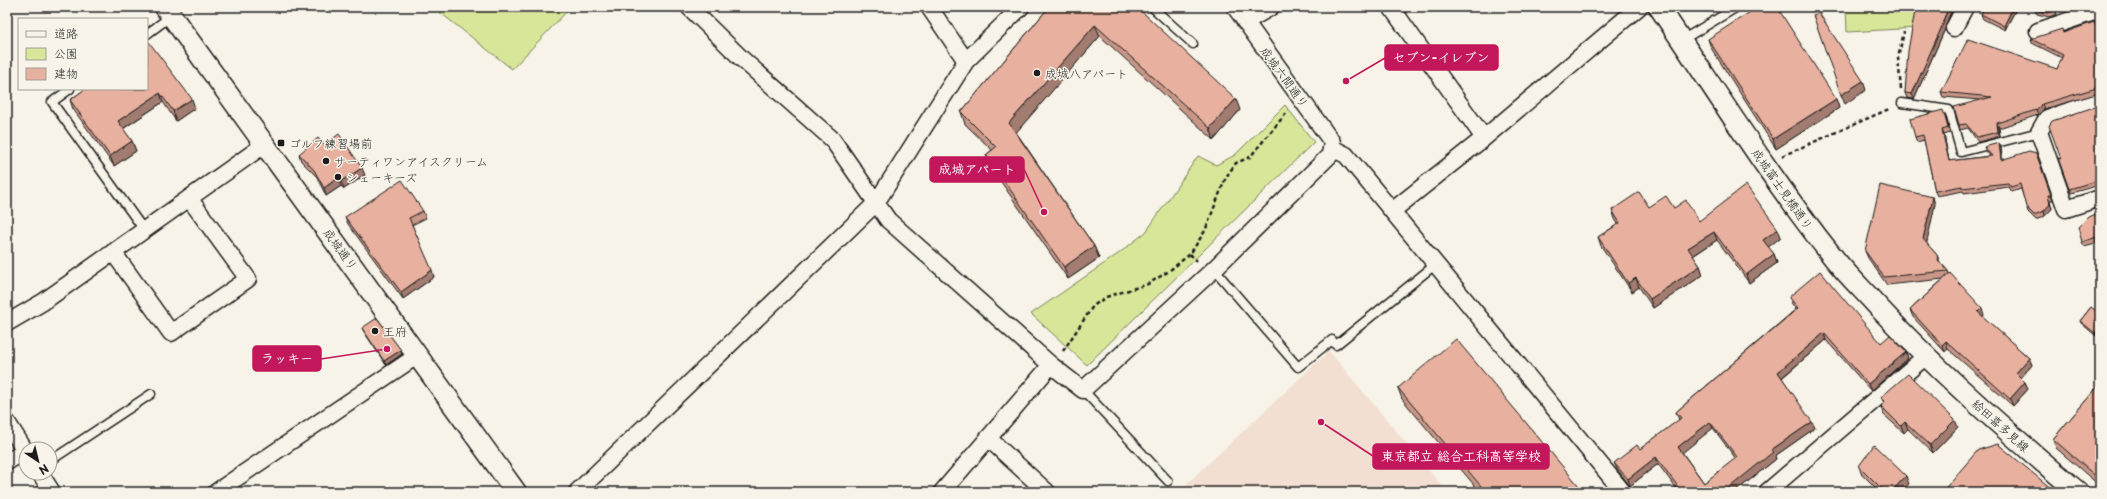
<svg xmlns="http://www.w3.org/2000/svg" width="2107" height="499" font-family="'Playpen Sans','Klee One',sans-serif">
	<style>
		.built { fill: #f2dfd2 }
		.green { fill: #d7e699; stroke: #7a815a }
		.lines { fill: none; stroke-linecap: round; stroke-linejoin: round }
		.service-casing { stroke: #1c1c1c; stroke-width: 11 }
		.minor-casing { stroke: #1c1c1c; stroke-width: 19 }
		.tertiary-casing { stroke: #1c1c1c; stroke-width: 23 }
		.path { stroke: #1c1c1c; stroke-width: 2.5; stroke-dasharray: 4 3; stroke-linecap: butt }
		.service { stroke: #f7f3e8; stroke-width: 8 }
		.minor { stroke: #f7f3e8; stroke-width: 16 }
		.tertiary { stroke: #f7f3e8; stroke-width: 20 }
		.wall { fill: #c89788; stroke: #1c1c1c; fill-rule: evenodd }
		.shaded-wall { fill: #a27b6f; stroke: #1c1c1c }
		.building { fill: #e8b09e; stroke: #1c1c1c; fill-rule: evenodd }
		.poi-dot { fill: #1c1c1c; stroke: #f7f3e8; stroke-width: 1.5 }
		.labels { text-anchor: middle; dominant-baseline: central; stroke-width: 3; stroke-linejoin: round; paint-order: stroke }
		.poi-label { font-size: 12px; fill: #1c1c1c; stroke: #f7f3e8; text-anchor: start }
		.street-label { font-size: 12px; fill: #1c1c1c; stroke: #f7f3e8 }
		.leader { fill: none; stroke: #c2185b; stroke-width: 1.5 }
		.callout-dot { fill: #c2185b; stroke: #f7f3e8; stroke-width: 1.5 }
		.callout { fill: #c2185b; stroke: #c2185b; stroke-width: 1.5 }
		.callout-label { font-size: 13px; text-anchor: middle; font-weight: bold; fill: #fff }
	</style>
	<rect width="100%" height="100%" fill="#f7f3e8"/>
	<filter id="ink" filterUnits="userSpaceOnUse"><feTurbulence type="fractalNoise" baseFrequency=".025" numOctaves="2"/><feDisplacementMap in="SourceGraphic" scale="8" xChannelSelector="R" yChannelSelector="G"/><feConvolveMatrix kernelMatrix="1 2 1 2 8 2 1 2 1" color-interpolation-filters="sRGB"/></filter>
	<g filter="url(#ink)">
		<path class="built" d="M1329,351L1447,492H1178Z"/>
		<path class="green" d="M433,7H571L512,69Z
			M1846,7H1923L1918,28L1847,32Z
			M1285,105L1314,142L1087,365L1031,314L1118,254L1146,232L1198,156L1216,165L1235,155Z"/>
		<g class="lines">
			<defs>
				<path id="service" d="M1152,7L1193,44
					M147,34L171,16
					M1682,40L1737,7
					M70,89L52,102L144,230
					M1902,103L1949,110L1961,152L2039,132
					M1214,269L1298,367L1332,340L1336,345L1436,264
					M1083,390L1168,481
					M50,461L151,394"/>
				<path id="minor" d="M689,7L742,59L832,139L888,220L1051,365L1083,390L1214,269L1330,155L1332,142L1235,7
					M929,7L966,61
					M1391,7L1484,138
					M1245,22L1271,7
					M1954,28L1965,7
					M2038,31L2100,10
					M2100,101L2047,118L2039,132L2066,209L2100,198
					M1332,148L1346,155L1623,492
					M1392,211L1484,138L1639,7
					M113,252L171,333L248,279L189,198
					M7,323L43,302L264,145
					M7,422L26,452
					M988,438L1047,492
					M7,462L25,451
					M40,473L52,492
					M216,492L418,355
					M577,492L876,203L966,61L1021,7
					M942,492L1051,365
					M1767,492L1926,356"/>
				<path id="tertiary" d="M165,7L516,492
					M1659,7C1716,91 1770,178 1833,257C1844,271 1857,284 1870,298C1934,368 2006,431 2078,492"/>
			</defs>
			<use href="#service" class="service-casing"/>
			<use href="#minor" class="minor-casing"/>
			<use href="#tertiary" class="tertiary-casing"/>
			<path class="path" d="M1901,89L1898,58L1904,32
				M1782,156L1889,109
				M1190,254L1197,261
				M1063,351L1093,306L1106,297L1148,284L1169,271L1190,254L1205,231L1226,177L1236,163L1250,157L1288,111"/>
			<use href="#service" class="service"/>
			<use href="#minor" class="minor"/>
			<use href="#tertiary" class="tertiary"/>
		</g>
		<path class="wall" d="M1049,7H1137L1240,110L1214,140L1100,36L1016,132L1094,246L1099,258L1068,279L990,166L986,155L992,150L965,124L961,112Z
			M1917,7H1953L1946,24L1945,29L1914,99L1907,98L1905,93Z
			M1985,7H2017L2005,30L1983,19L1981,14Z
			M2032,7H2057L2055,8L2057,14L2049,17L2037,14Z
			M2100,23V93L2044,109L2038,115L1999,128L2000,136L1978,142L1968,128L1960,130L1959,125L1980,100L1943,97L1941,92L2057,69L2062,58L2032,43L2031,39L2063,33L2095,25Z
			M1708,39L1836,99L1839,108L1776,149L1711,48Z
			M147,44L195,108L176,121L163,102L123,129L132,141L136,151L114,166L73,109L70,100Z
			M2100,105V185L2071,193L2058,158L2061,159Z
			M1945,115L1950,133L1944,135L1949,161L1990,156L1986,151L1984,147H2001L2002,160L2036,153L2053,200H2050L2052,209L2045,216L2036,220L2028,212L2021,189L2012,192L2009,187L1964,193L1963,191L1937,196L1935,191L1924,140L1917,142L1915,137Z
			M324,145L365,175L344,189L341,186L326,196L317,177L301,161L299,154Z
			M1935,204L1926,243L1937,255L1940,262L1948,271L1949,274L1984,315L1983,317L2029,358L2032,365L2021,378L2025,382L2028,389L2013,406L1948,349L1945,352L1913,317L1910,310L1943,279L1887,285L1868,258L1865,251Z
			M1649,207L1674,208L1699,221L1781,237L1768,247L1774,254L1777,263L1749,283L1717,240L1693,256L1700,266L1703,275L1653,308L1639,287L1632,292L1601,246L1598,237L1618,224L1615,219L1612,210Z
			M423,211L426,218L412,225L434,277L403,299L348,224L345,217Z
			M2100,213V242L2084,246L2082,242Z
			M1789,297L1881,343L1906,352L1908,358L1871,391L1826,340L1782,378L1815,428L1775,456L1776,459L1735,492H1679L1658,464L1630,486L1617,469L1614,463L1640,449L1679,420L1676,412L1796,309L1792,304ZM1713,428L1736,459L1704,483L1682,452Z
			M2091,307L2096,336L2081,323L2080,321Z
			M362,328L401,350L402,354L386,365L364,332Z
			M2100,384V486L2056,448L2053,439Z
			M1398,388L1584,492H1480L1402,399Z
			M1881,397L1958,427L1933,453L1908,429L1904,433L1883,414L1881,406L1884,403Z
			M1859,466L1909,484L1901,492H1880L1861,473Z"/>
		<path class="shaded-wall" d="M1949,7H1953L1946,24L1945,29L1914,99L1912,94Z
			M2013,7H2017L2005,30L2004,26Z
			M1095,25L1100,36L1014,135L1009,123Z
			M1863,81L1866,90L1845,104L1841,95Z
			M160,93L163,102L121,130L118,121Z
			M192,99L195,108L176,121L173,111Z
			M1236,99L1240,110L1214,140L1210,128Z
			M1836,99L1839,108L1776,149L1773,139Z
			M2042,104L2044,109L2038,115L2036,110Z
			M1997,123L1999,128L2000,136L1998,132Z
			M1942,130L1944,135L1950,166L1949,161Z
			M132,141L136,151L114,166L110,156Z
			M1999,143L2001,147L2003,165L2001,160Z
			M362,168L365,175L344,189L341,181Z
			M338,178L341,186L326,196L324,188Z
			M2048,195L2052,209L2045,216L2044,211Z
			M1933,197L1935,204L1926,247L1923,239Z
			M1778,229L1781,237L1766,249L1763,240Z
			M1714,232L1717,240L1691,257L1688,248Z
			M1094,246L1099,258L1068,279L1064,267Z
			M1774,254L1777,263L1749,283L1746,275Z
			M1700,266L1703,275L1653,308L1650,299Z
			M432,270L434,277L403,299L401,292Z
			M1636,278L1639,287L1632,292L1628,283Z
			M1982,308L1984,315L1980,319L1978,312Z
			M2100,326V330L2096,336L2095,333Z
			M1824,333L1826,340L1780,379L1778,372Z
			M1946,341L1948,349L1945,352L1942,345Z
			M401,350L402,354L386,365L384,361Z
			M1906,352L1908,358L1871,391L1868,384Z
			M2029,358L2032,365L2018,381L2016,373Z
			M2025,382L2028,389L2013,406L2010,399Z
			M1955,420L1958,427L1933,453L1930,445Z
			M1710,422L1713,428L1681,454L1678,447Z
			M1812,422L1815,428L1775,456L1776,459L1735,492H1726L1725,491L1771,450Z
			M1905,422L1908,429L1904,433L1901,426Z
			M1656,457L1658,464L1630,486L1628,479Z
			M1906,476L1909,484L1901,492H1891Z"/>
		<path class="building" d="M1049,7H1137L1236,99L1210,128L1095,25L1009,123L1094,246L1064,267L986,155L996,147L961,112Z
			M1758,7H1777L1836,99L1773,139L1708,39Z
			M1917,7H1949L1944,18L1943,24L1912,94L1905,93L1908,51L1915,11Z
			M1985,7H2013L2004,26L1981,14Z
			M2034,7H2055L2056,10L2047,13L2036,10Z
			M1819,13L1863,81L1841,95L1813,15Z
			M2094,22L2095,25L2100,23V87L2042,104L2036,110L1997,123L1998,132L1977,137L1966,124L1959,125L1954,107L1992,97L1941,92L1968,39L2057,69L2063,55L2031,39L2062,29L2063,33Z
			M149,42L192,99L173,111L160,93L118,121L132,141L110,156L70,100L85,89H147V44Z
			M2100,105V180L2069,189L2058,158L2061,159L2049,126L2052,121Z
			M1943,110L1948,128L1942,130L1949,161L1992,156L1984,147L1999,143L2001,160L2029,151L2036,153L2051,195H2048L2050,204L2044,211L2034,215L2026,207L2020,184L2011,187L2008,183L1962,188V186L1935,191L1923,135L1915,137L1910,119Z
			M339,134L362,168L341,181L338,178L324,188L314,170L299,154L318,138L324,145Z
			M402,180L423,211L409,218L432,270L401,292L345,217Z
			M1746,185L1778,229L1763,240L1774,254L1746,275L1714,232L1688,248L1700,266L1650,299L1636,278L1628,283L1598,237L1620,223L1612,210L1639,192L1649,207L1666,196L1674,208L1686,200L1699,221Z
			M1880,185L1933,197L1923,239L1937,255L1938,260L1948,271L1884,277L1865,251Z
			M2100,213V236L2082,242L2078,227L2088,217Z
			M1820,271L1881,343L1890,335L1906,352L1868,384L1824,333L1778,372L1812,422L1771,450L1773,452L1725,491L1726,492H1682L1656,457L1628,479L1614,463L1637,445L1640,449L1681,418L1676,412L1798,308L1789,297ZM1710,422L1737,457L1704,483L1678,447Z
			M1950,273L1982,308L1978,312L2029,358L2016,373L2025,382L2010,399L1946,341L1942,345L1910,310Z
			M2091,307L2100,314V326L2095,333L2080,321Z
			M377,318L401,350L384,361L362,328Z
			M1456,339L1584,492H1486L1398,388Z
			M1908,374L1955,420L1930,445L1905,422L1901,426L1881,406L1885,401L1881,397Z
			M2100,384V480L2053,439Z
			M1998,444L2053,490L2052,492H1942L1978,450Z
			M1874,445L1906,476L1891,492H1885L1859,466Z"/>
	</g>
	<g class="poi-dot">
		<circle cx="1037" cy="73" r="4"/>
		<rect x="277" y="139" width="8" height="8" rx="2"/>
		<circle cx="326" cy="161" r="4"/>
		<circle cx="338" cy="177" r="4"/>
		<circle cx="375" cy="331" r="4"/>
	</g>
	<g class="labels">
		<g class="poi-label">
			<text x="1045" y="73">成城八アパート</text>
			<text x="289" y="143">ゴルフ練習場前</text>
			<text x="334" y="161">サーティワンアイスクリーム</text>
			<text x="346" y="177">シェーキーズ</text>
			<text x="383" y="331">王府</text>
		</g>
		<g class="street-label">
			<text transform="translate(1285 77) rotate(54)">成城六間通り</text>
			<text transform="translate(1783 189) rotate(55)">成城富士見橋通り</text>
			<text transform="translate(341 249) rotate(54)">成城通り</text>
			<text transform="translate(2001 425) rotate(42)">給田喜多見線</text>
		</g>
	</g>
	<path class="leader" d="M1346 81L1385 58M1044 212L1024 169M387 349L321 359M1321 422L1373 456"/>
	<g class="callout-dot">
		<circle cx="1346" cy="81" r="4"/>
		<circle cx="1044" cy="212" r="4"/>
		<circle cx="387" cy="349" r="4"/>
		<circle cx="1321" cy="422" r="4"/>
	</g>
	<g class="callout">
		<rect x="1385" y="45" width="113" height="25" rx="4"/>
		<rect x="930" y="157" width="94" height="25" rx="4"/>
		<rect x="253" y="346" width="68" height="25" rx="4"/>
		<rect x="1373" y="444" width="176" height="25" rx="4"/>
	</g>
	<g class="callout-label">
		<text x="1441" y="62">セブン-イレブン</text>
		<text x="977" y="174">成城アパート</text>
		<text x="287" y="363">ラッキー</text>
		<text x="1461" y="461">東京都立 総合工科高等学校</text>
	</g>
	<rect width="2107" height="499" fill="none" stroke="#f7f3e8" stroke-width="24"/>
	<rect x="12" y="12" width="2083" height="475" fill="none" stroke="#1c1c1c" stroke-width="1.5" filter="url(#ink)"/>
	<rect x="18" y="18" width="130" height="72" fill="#f7f3e8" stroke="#9f9d96"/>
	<rect x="26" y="31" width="20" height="6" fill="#f7f3e8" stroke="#9f9d96"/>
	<text x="54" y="38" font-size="12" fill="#1c1c1c">道路</text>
	<rect x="26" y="48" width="20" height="12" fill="#d7e699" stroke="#9f9d96"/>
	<text x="54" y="58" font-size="12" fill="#1c1c1c">公園</text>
	<rect x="26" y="68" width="20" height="12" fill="#e8b09e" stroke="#9f9d96"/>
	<text x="54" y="78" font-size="12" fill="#1c1c1c">建物</text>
	<g transform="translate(38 461) rotate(145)"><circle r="19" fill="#f7f3e8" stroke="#9f9d96"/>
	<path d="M0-3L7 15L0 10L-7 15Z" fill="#1c1c1c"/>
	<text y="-6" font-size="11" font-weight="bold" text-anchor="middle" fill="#1c1c1c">N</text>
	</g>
</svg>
